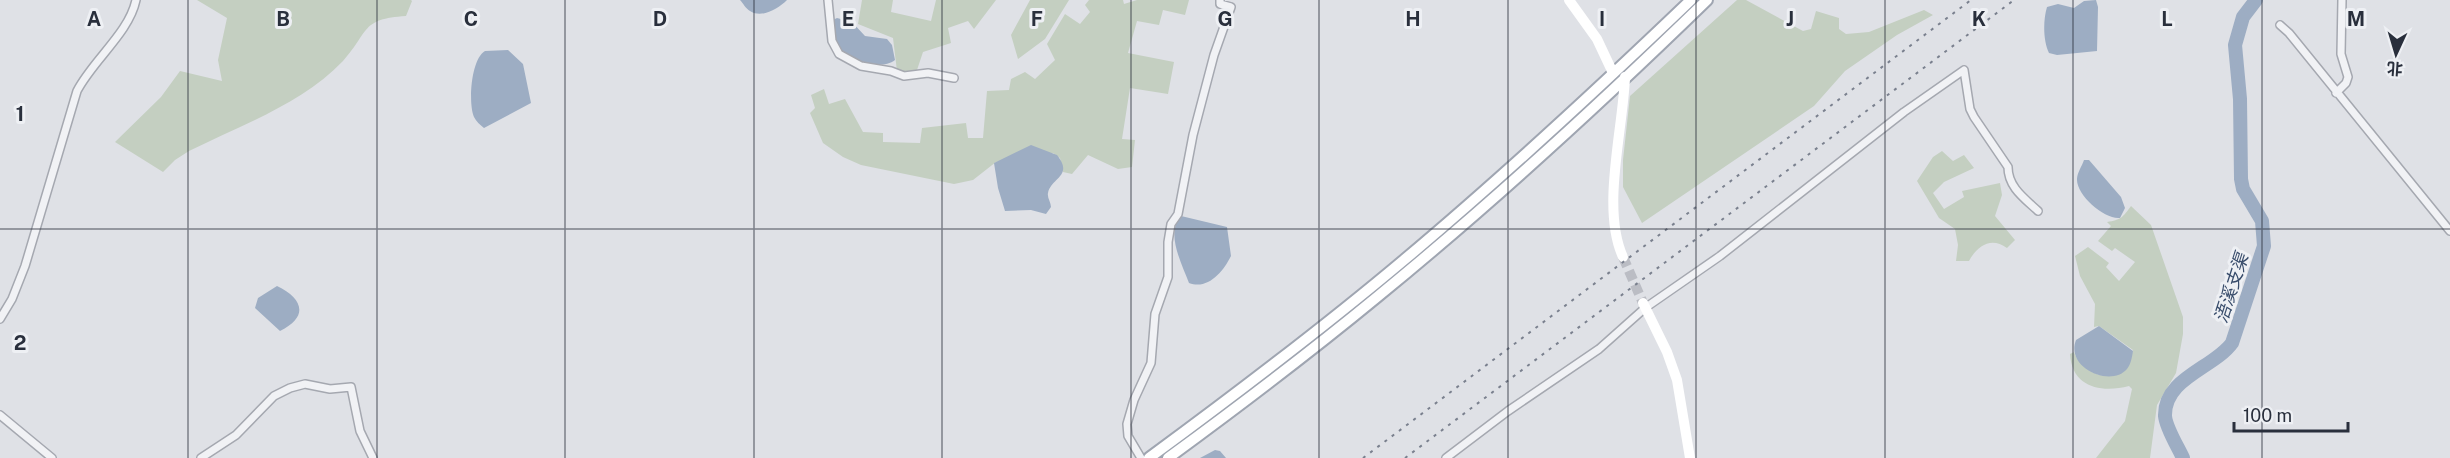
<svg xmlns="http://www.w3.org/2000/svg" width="2450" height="458" font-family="'Public Sans','Noto Sans SC',sans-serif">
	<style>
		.green { fill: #c4cfc1 }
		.water { fill: #9dadc3 }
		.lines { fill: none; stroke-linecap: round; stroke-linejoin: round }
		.river { stroke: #9dadc3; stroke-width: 14 }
		.secondary-tunnel { stroke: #bbbdc4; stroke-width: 10; stroke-dasharray: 10 5; stroke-linecap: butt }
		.street-casing { stroke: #a5a8b0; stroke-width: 10 }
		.primary-casing { stroke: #9fa5b1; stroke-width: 14 }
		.street { stroke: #f1f2f5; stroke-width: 7 }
		.secondary { stroke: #fff; stroke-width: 10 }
		.primary { stroke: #fff; stroke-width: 10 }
		.rail { stroke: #7a808e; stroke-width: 2; stroke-dasharray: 3 6; stroke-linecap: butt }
		.grid { fill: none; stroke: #292f3c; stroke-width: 1.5; stroke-opacity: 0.55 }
		.labels { text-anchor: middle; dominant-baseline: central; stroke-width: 6; stroke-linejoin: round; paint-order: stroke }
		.water-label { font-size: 18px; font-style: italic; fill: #384c6b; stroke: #eef0f4 }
		.grid-label { font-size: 20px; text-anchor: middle; font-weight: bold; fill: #292f3c; stroke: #eef0f4; stroke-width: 6; stroke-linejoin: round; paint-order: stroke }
	</style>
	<rect width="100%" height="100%" fill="#dfe1e6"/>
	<path class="green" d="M197,0H411L412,1L406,16C360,19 370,31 343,61C302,104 241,125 189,151L175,160L163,172L115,142L161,97L180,71L222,81L218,60L227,18Z
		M862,0H893L891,12L931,21L936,0H996L974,29L968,21L948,28L951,43L923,52L916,73L897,71L893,38L858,24Z
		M1030,0H1069L1045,39L1018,59L1011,35Z
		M1089,0H1123L1124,4L1137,0H1189L1185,15L1163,10L1159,25L1137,21L1128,53L1174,62L1168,94L1130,88L1122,139L1135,140L1132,167L1118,169L1088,155L1072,174L1063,172L1060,158L1053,153L996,162L973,180L954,184L861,165L843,157L823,143L810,113L815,108L811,95L824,89L829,104L845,99L863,132L883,133V142L920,143L922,128L966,123L968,138H983L987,91L1009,90L1011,79L1025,72L1035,79L1055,60L1047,44L1065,14L1080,24L1090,12L1085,5Z
		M1737,0H1746L1803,31L1811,29L1816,11L1839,18V29L1846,34L1869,32L1924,10L1933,15L1897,35L1845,71L1814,106L1642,223L1623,187V160L1630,96Z
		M1942,151L1953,161L1964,155L1974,168L1944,182L1933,193L1944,209L1964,197L1962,191L2000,183L2002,195L1995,216L2015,240L2007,248C1991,236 1977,246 1969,261H1956L1958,245L1955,229L1939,218L1917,181L1933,157Z
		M2131,206L2151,225L2183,317V334L2176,373L2157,405L2150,458H2096L2125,421L2132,389L2129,386C2102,393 2072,388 2070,354L2074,352C2081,371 2110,386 2127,368L2133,350L2099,326L2094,327L2095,304L2080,276L2075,256L2088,247L2109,263L2106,267L2119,281L2135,262L2115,248L2112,251L2098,241L2111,226L2107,222C2121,220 2123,217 2131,206Z"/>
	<path class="water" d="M740,0H787C779,8 762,19 750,11C746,9 743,3 740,0Z
		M2096,0L2098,7L2097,51L2057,55L2049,53C2043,41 2043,20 2047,7L2058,4L2074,8L2084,1Z
		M837,18L852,22L865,36L887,39L892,45L895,60C881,71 842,62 835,44C833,38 834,27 833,20Z
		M508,50L523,64L531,103L484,128C480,125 476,121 474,117C468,103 471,59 485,51Z
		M1031,145L1057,155C1074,176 1051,178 1048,193C1047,198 1051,202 1051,207L1046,214L1031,210L1005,211L998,188L994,163Z
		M2084,160H2089L2121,197L2125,208L2120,218C2105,220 2076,195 2077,179C2077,173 2082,166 2084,160Z
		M1181,216L1227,227L1231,256C1223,272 1208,290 1189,283C1182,264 1165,233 1181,216Z
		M277,286C302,298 310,316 280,331L255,308L258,298Z
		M2099,326L2133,351C2132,357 2131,364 2127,369C2111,388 2065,368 2076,340Z
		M1215,450L1220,451L1226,458H1200Z"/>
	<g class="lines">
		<path class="river" d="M2183,458C2178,447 2166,428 2165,416C2164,378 2214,368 2232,343L2264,246L2262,221L2243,189L2241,179L2240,99L2235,45L2243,17L2256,0"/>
		<path class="secondary-tunnel" d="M1623,257L1643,303"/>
		<defs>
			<path id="street" d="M828,0L832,41L839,54L861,66L891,71L904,76L928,73L954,78
				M2280,25L2289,33L2450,231
				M2336,93L2346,83L2348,77L2341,54L2342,0
				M0,319L12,299L25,266L77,91C93,60 129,33 136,0
				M0,415L52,458
				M201,458L236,435L274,396L290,388L305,384L330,389L351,387L360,431L373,458
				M1141,458L1128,436L1127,424L1134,400L1151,363L1155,314L1168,277V242L1171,224L1178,214L1193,135L1214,55L1231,7L1220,4V0
				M1446,458L1508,411L1599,349L1645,308L1720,256L1904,112L1964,70L1970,109L1974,117L2008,167C2008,187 2024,198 2038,211"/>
			<path id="primary" d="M1149,458C1236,394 1322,329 1404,260C1503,177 1598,89 1691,0
				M1168,458C1239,406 1309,353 1377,297C1491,204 1601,103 1707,0"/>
		</defs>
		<use href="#street" class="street-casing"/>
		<use href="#primary" class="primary-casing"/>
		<use href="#street" class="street"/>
		<path class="secondary" d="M1569,0L1597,39L1613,73
			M1623,257C1601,209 1623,130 1625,77
			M1643,303L1667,352L1677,380L1690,458"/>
		<use href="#primary" class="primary"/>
		<path class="rail" d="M1363,458L1971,0
			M1405,458L2014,0"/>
	</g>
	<path class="grid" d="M188,0V458M377,0V458M565,0V458M754,0V458M942,0V458M1131,0V458M1319,0V458M1508,0V458M1696,0V458M1885,0V458M2073,0V458M2262,0V458M0,229H2450"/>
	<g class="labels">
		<g class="water-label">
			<text transform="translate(2231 288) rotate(-72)">浯溪支渠</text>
		</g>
	</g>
	<g class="grid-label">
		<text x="94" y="26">A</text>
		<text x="283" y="26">B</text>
		<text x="471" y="26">C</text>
		<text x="660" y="26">D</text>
		<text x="848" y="26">E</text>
		<text x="1037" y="26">F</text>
		<text x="1225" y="26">G</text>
		<text x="1413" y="26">H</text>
		<text x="1602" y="26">I</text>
		<text x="1790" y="26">J</text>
		<text x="1979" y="26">K</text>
		<text x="2167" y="26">L</text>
		<text x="2356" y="26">M</text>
		<text x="20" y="121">1</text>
		<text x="20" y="350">2</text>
	</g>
	<g transform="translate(2396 54) rotate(184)" stroke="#eef0f4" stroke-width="4.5" paint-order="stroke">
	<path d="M0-4.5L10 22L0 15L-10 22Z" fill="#292f3c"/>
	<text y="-9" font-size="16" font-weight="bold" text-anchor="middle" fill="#292f3c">北</text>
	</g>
	<path d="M2234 422v9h114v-9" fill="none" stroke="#292f3c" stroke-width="3"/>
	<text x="2243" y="422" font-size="18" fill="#292f3c" stroke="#eef0f4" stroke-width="4.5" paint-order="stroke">100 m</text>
</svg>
